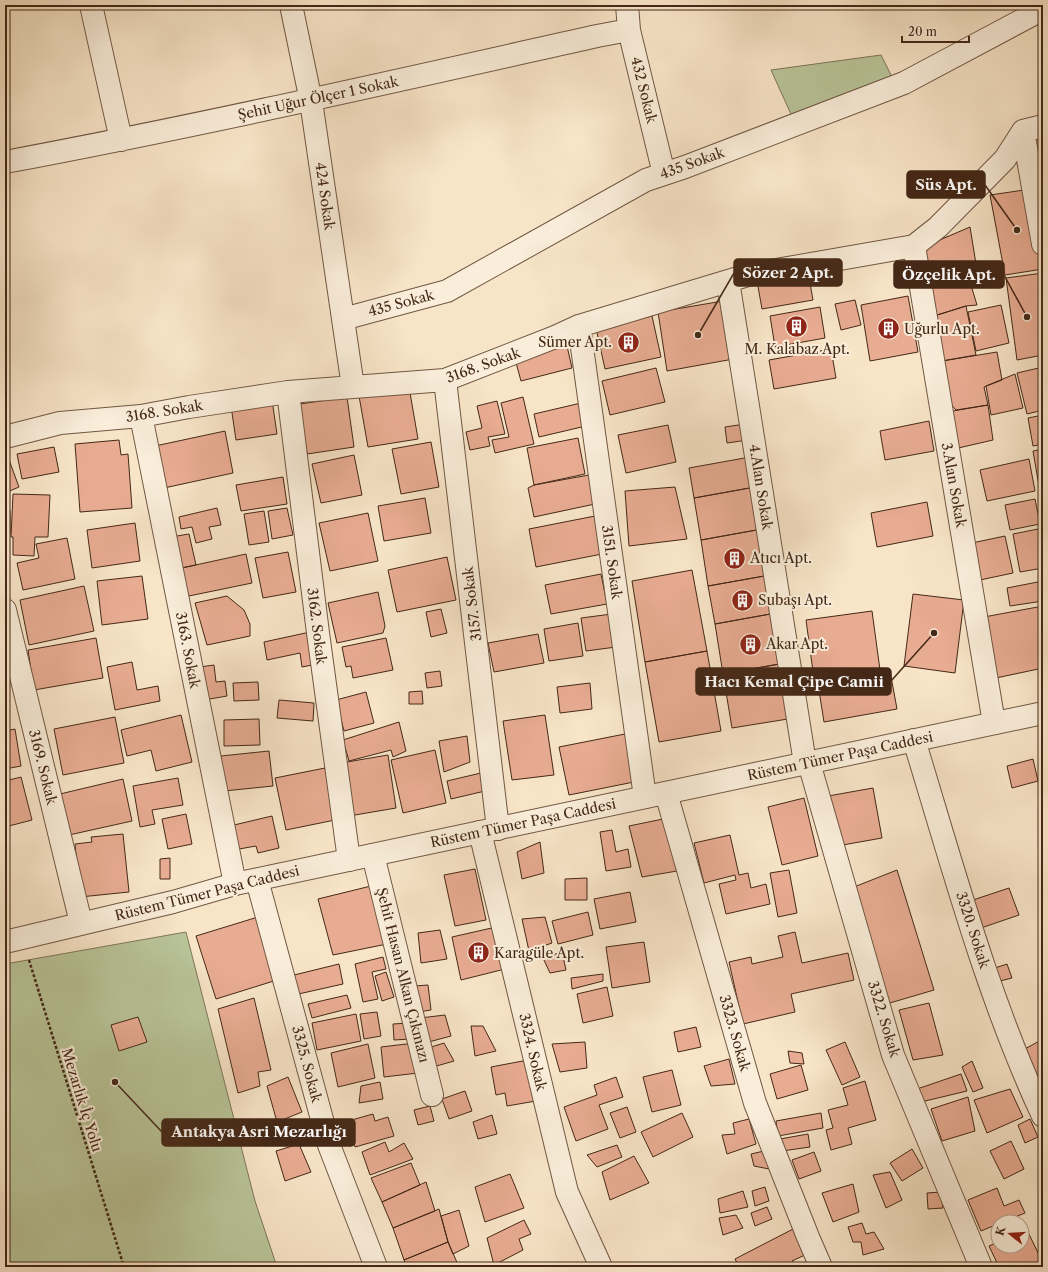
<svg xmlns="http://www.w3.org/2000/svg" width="1048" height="1272" font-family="'Libre Caslon Text',serif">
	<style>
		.green { fill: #b9c599; stroke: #7e7658 }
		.building { fill: #e8ac92; stroke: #442817 }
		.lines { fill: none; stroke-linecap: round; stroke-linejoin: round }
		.minor-casing { stroke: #715743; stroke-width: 24 }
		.tertiary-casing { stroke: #715743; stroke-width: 24 }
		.path { stroke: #442817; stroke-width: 2.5; stroke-dasharray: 3 2; stroke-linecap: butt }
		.minor { stroke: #faeedb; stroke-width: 22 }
		.tertiary { stroke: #faeedb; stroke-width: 22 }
		.labels { text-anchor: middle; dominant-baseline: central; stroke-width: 4; stroke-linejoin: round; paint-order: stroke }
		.street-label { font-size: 14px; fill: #442817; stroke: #faeedb }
		.poi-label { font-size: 14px; fill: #442817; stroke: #faeedb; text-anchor: start }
		.leader { fill: none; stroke: #442817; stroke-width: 1.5 }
		.callout-dot { fill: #442817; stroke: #faeedb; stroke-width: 1.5 }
		.callout { fill: #442817; stroke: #442817; stroke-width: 1.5 }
		.callout-label { font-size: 15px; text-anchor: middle; font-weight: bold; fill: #fff }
	</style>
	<rect width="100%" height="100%" fill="#f8e5c8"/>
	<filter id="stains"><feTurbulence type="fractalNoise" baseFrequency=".005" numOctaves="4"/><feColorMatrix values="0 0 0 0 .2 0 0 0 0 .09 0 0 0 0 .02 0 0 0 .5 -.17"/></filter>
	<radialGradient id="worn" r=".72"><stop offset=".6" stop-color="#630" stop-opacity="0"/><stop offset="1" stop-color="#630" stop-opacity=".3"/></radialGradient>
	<path class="green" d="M881,55L892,77L795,123L771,70Z
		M186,932L255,1201L277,1267H5V964Z"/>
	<path class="building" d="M1043,133V165L1038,167L1030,136Z
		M1031,189L1043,269L1005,275L990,195Z
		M970,227L977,270L928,282L921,248Z
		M808,272L813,300L762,309L757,281Z
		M967,272L977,305L966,306L934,316L928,282Z
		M1043,273V355L1017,360L1006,278Z
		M908,296L918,352L870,361L861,305Z
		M729,300L739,358L667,371L658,312Z
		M855,300L861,325L841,330L835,304Z
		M1001,305L1009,343L976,351L968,312Z
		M966,306L976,355L942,361L934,316Z
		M820,307L825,338L775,347L770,316Z
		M652,316L661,357L605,369L596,328Z
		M567,346L572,368L521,381L515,359Z
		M831,349L836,378L774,389L769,360Z
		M997,352L1002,380L984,387L988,405L956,410L945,398L942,361Z
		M1043,367V410L1027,414L1017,373Z
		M656,368L665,402L610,415L602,381Z
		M1015,374L1023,408L991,415L986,386Z
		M409,387L418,439L368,447L359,396Z
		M347,397L354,447L307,454L300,404Z
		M523,397L534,444L495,453L492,440L509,437L501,403Z
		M272,400L277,434L236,440L231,406Z
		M497,401L505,434L488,437L490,446L470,450L466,432L482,428L477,406Z
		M581,403L586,426L539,437L534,414Z
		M988,405L993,440L954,449L947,412Z
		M1043,415V444L1033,446L1028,418Z
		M929,421L934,451L885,460L880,431Z
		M745,424L748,440L727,443L725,427Z
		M668,425L676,462L626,473L618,435Z
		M225,431L233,473L164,488L155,446Z
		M578,438L585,474L534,485L527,448Z
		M119,440L121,455L128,454L132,508L80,512L75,444Z
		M431,442L439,487L401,494L392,449Z
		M54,447L59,472L22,479L17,454Z
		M5,449L19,487L5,493Z
		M1043,449V492H1040L1033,451Z
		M354,455L362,495L321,503L312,464Z
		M750,457L755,487L694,498L689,468Z
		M1029,459L1035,491L987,501L980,470Z
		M589,475L595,504L534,517L528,488L534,485Z
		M283,477L287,504L241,511L236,485Z
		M675,487L687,539L629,546L625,491Z
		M755,487L762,529L701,540L694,498Z
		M13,494L50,495L48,537H35L34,556L13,555V537H11Z
		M425,498L431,533L384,541L378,506Z
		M1035,499L1040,524L1010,530L1005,505Z
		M927,502L933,536L877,547L871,513Z
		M217,508L221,525L209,527L212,539L196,543L192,527L181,529L179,517Z
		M287,508L293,535L272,539L268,511Z
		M5,510H10V534H5Z
		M264,511L269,542L249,545L244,514Z
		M368,513L378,561L330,571L319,523Z
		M595,516L602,554L536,567L529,529Z
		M135,523L140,561L92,568L87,530Z
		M1043,528V568L1020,572L1013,534Z
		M762,529L770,575L708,586L701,540Z
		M189,534L196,565L177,569L171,537Z
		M1005,536L1013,573L980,580L972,543Z
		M67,538L75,579L23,590L17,563L39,558L36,544Z
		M288,552L296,592L263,598L255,558Z
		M246,554L252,583L184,597L177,569Z
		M447,557L456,600L397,612L388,570Z
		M692,570L707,651L645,662L632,581Z
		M601,574L607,604L551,614L545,585Z
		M770,575L776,613L715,624L708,586Z
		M142,576L148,619L102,625L97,581Z
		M1043,581V601L1010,606L1007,588Z
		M84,586L94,631L29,645L20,600Z
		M378,592L385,626L383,633L337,643L328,603Z
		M913,594L964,600L955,673L904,666Z
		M227,596L244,610L250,624V636L207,645L195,603Z
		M1043,606V668L996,678L984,617Z
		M441,609L447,633L431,637L426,612Z
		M872,611L880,670L814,679L806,620Z
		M776,613L785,663L723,674L715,624Z
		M612,614L616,647L586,651L581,618Z
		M578,623L583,656L549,661L544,629Z
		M310,632L317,664L302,667L300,653L267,660L264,642Z
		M538,634L544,663L494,672L488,643Z
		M96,638L103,678L34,690L28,650Z
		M386,638L393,670L353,678L351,666L346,667L342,647Z
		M707,651L721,731L659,742L645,662Z
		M132,662L137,690L158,686L160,701L115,710L107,667Z
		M785,663L794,718L732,728L723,674Z
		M214,665L216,682L225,681L227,696L204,700L200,667Z
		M440,671L442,686L427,688L425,673Z
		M890,671L897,709L824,722L818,684Z
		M258,682L259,700L234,701L233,683Z
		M590,683L592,709L560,713L557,687Z
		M422,691L423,704H409V692Z
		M366,692L374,723L344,731L336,700Z
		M279,700L314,703L313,721L277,718Z
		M181,715L192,762L156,771L151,750L127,756L121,730Z
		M545,715L554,775L512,780L503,721Z
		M115,717L124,763L63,775L54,729Z
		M259,719L260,745L224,746V720Z
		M399,722L406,751L393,757L391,750L349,761L343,740Z
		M15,729L21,766L5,769V731Z
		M625,734L634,782L569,795L559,747Z
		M467,736L470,762L444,772L439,741Z
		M435,750L446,803L403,813L391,760Z
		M269,751L273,786L224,791L221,756Z
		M388,755L396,808L349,816L341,763Z
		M1033,759L1038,781L1012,788L1007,766Z
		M325,768L335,820L286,830L275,778Z
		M481,773L485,791L451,799L447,781Z
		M21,777L32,820L5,827V781Z
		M178,778L183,805L152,810L155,824L140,827L133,786Z
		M123,779L132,821L69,835L60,794Z
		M873,788L882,838L837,846L828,796Z
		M804,798L818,856L782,865L768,807Z
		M186,814L192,844L168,849L162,819Z
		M272,816L279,848L258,853L256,846L239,849L234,825Z
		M663,819L677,871L642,877L629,826Z
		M612,830L616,852L628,849L631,867L606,871L600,832Z
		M123,834L129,892L80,897L75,844L92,842L91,837Z
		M730,835L739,875L748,873L751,888L766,884L770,904L726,914L719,884L736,880L735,875L704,883L694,843Z
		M540,842L544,873L522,879L517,852Z
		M170,858V879H160V859Z
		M475,869L486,920L455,926L444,875Z
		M789,870L797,913L778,917L770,873Z
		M897,870L934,990L883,1005L854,887Z
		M587,878V900H565V879Z
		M371,886L387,944L333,955L318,899Z
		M1009,888L1019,915L981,928L973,900Z
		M630,892L636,922L600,929L594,899Z
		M588,912L593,935L558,944L552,921Z
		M258,917L277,980L216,999L196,936Z
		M545,917L552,943L529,951L522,919Z
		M496,927L505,969L461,980L452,937Z
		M440,930L447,959L421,963L418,933Z
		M795,932L802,963L848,953L854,980L791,994L795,1012L743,1024L729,962L751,957L752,964L783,957L778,936Z
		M644,942L650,982L612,988L606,947Z
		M562,952L566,970L550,973L543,958Z
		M383,957L386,969L372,972L378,999L363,1002L355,964Z
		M339,964L343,984L294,995L290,976Z
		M1007,964L1012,978L996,982L992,969Z
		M386,972L394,997L382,1001L375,976Z
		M603,974V981L572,989L571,978Z
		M428,985L431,1010L418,1012L414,986Z
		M607,987L613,1016L583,1023L577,994Z
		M347,995L351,1008L312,1018L308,1004Z
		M254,998L271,1070L258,1072L260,1086L238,1093L218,1009Z
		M929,1003L943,1055L913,1060L899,1010Z
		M377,1012L381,1036L364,1039L360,1014Z
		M356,1014L361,1041L317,1050L312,1023Z
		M445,1015L451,1036L425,1043L420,1018Z
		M138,1017L147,1042L119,1051L111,1025Z
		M409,1023L410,1039L394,1040L393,1024Z
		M471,1026H483L496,1051L475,1056Z
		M696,1027L701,1047L678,1052L674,1032Z
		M1043,1039V1085L1023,1050Z
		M585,1042L587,1068L560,1072L552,1044Z
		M845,1042L860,1077L842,1085L826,1050Z
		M415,1043L418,1073L384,1077L381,1047Z
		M444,1043L454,1061L433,1067L428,1048Z
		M368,1044L375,1078L338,1087L331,1053Z
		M788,1051L802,1053L804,1064L790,1063Z
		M729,1059L735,1084L711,1086L704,1066Z
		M528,1060L536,1101L507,1106L505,1093L496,1095L491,1067Z
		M972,1061L983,1088L973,1092L962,1067Z
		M801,1065L808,1090L777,1099L770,1074Z
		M672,1070L681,1105L652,1112L643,1077Z
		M961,1074L967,1091L921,1102L917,1089Z
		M288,1077L302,1112L277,1122L267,1086Z
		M616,1077L623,1097L599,1105L608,1129L576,1141L564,1107L597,1095L594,1085Z
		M865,1081L876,1120L848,1128L852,1144L831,1150L826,1130L833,1128L828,1110L848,1105L843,1088Z
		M380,1082L383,1099L359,1103L361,1086Z
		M1010,1089L1023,1117L987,1133L974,1100Z
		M465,1091L472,1111L449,1119L442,1099Z
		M968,1097L975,1131L942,1141L931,1109Z
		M430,1106L434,1121L418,1125L414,1110Z
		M627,1107L636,1132L620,1138L610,1113Z
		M682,1113L693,1137L653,1157L641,1132Z
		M821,1113L823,1128L778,1136L776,1121Z
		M373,1114L375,1121L388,1117L394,1136L355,1147L348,1121Z
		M492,1115L497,1134L478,1139L473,1122Z
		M749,1119L756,1144L727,1154L722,1135L735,1134L733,1123Z
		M1030,1119L1038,1137L1025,1143L1018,1125Z
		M808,1134L810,1147L782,1151L780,1139Z
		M1011,1141L1024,1169L1004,1179L990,1151Z
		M385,1142L389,1152L404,1143L413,1159L370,1175L362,1152Z
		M299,1144L311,1172L285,1181L276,1151Z
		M617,1145L622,1157L597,1167L587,1155Z
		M912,1149L923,1168L902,1181L890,1163Z
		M764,1151L769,1169L754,1166L751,1154Z
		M814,1152L821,1171L799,1179L792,1160Z
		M634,1156L649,1183L610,1200L602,1172Z
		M411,1163L420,1185L382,1202L371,1178Z
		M890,1172L902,1200L886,1208L873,1175Z
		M510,1174L524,1208L485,1222L475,1187Z
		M426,1182L435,1211L393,1228L382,1202Z
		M853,1184L859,1212L833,1222L822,1193Z
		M765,1187L769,1201L755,1206L752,1191Z
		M997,1188L1004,1206L1019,1200L1025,1213L1003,1222H998V1224L981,1231L968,1200Z
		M743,1191L748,1207L720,1213L718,1199Z
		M941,1192L943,1208L928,1209L927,1193Z
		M767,1207L772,1219L755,1226L751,1213Z
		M439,1209L448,1242L404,1260L393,1228Z
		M459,1210L469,1246L453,1254L448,1242L441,1216Z
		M736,1215L743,1228L723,1235L719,1218Z
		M524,1220L531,1234L519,1239L523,1250L494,1265L487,1238Z
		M862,1223L866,1234L874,1232L884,1249L863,1255L861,1242H853L848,1227Z
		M795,1228L807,1254L792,1261L795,1267H739L735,1259Z
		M1026,1228L1043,1263V1267H999L989,1246L998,1242V1246H1022V1230Z
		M448,1242L459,1267H407L404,1260Z"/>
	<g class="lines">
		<defs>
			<path id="minor" d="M91,5L121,140
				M291,5L311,101L353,387
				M627,5L629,30L664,174
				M1023,131L1043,244
				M5,162C203,125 400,80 597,36L629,30
				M914,246L994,723
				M728,281L805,763
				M343,319L447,291L646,180L685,167L904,83L1043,9
				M579,326L645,797
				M445,380L498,829
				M288,392L318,633L349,860
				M141,416L235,884
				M5,437L60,423L141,416L189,407L288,392L445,380L555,337L579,326L748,275L914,246L938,227L1005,159L1023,131L1043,126
				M5,610L81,923
				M914,740C953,867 987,996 1043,1116
				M809,763L893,1055L981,1267
				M666,793L755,1103L808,1237L821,1267
				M480,832L567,1192L601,1267
				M373,855L432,1095
				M257,880L329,1145L376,1267"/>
			<path id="tertiary" d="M5,942L173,902L235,884L1043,713"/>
		</defs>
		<use href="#minor" class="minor-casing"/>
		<use href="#tertiary" class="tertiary-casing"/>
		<path class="path" d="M29,960L124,1267"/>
		<use href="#minor" class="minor"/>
		<use href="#tertiary" class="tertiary"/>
	</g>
	<defs>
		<symbol id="building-disc" viewBox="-11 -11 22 22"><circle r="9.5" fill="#8f2418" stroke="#faeedb"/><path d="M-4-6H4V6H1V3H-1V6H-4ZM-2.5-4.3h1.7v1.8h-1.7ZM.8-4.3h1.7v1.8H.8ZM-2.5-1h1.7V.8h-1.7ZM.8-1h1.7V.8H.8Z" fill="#fff"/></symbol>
	</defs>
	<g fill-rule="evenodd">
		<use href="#building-disc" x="784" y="314" width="25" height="25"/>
		<use href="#building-disc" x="876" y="316" width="25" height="25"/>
		<use href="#building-disc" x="616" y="330" width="25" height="25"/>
		<use href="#building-disc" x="722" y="546" width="25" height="25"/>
		<use href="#building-disc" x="730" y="588" width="25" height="25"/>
		<use href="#building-disc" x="738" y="632" width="25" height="25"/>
		<use href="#building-disc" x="466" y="940" width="25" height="25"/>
	</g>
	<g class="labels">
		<g class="street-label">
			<text transform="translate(644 90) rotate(76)">432 Sokak</text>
			<text transform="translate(318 98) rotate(-12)">Şehit Uğur Ölçer 1 Sokak</text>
			<text transform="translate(692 163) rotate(-20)">435 Sokak</text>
			<text transform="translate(325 196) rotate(82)">424 Sokak</text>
			<text transform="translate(401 303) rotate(-15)">435 Sokak</text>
			<text transform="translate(483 365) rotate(-20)">3168. Sokak</text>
			<text transform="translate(164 411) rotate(-9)">3168. Sokak</text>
			<text transform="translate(954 485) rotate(80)">3.Alan Sokak</text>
			<text transform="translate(761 487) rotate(81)">4.Alan Sokak</text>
			<text transform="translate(612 562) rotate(82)">3151. Sokak</text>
			<text transform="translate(472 604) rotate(-97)">3157. Sokak</text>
			<text transform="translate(317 626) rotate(83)">3162. Sokak</text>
			<text transform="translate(188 650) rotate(79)">3163. Sokak</text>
			<text transform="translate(840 756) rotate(-12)">Rüstem Tümer Paşa Caddesi</text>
			<text transform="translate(43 767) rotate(76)">3169. Sokak</text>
			<text transform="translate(523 823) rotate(-12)">Rüstem Tümer Paşa Caddesi</text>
			<text transform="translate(207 893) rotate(-14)">Rüstem Tümer Paşa Caddesi</text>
			<text transform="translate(973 930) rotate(72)">3320. Sokak</text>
			<text transform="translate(403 975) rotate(76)">Şehit Hasan Alkan Çıkmazı</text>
			<text transform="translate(884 1019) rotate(73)">3322. Sokak</text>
			<text transform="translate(735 1033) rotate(74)">3323. Sokak</text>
			<text transform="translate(533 1052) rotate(77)">3324. Sokak</text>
			<text transform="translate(307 1064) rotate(75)">3325. Sokak</text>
			<text transform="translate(82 1100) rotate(73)">Mezarlık İç Yolu</text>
		</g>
		<g class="poi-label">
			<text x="904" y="329">Uğurlu Apt.</text>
			<text x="612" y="342" text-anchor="end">Sümer Apt.</text>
			<text x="797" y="349" text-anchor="middle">M. Kalabaz Apt.</text>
			<text x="750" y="558">Atıcı Apt.</text>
			<text x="758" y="600">Subaşı Apt.</text>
			<text x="766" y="644">Akar Apt.</text>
			<text x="494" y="953">Karagüle Apt.</text>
		</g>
	</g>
	<path class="leader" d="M1017 230L985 185M698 335L734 273M1027 317L1004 275M934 633L891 681M115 1082L162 1132"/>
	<g class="callout-dot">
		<circle cx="1017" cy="230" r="4"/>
		<circle cx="698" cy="335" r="4"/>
		<circle cx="1027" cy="317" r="4"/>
		<circle cx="934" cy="633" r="4"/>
		<circle cx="115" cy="1082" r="4"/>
	</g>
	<g class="callout">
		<rect x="907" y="171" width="78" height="27" rx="4"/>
		<rect x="734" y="259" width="108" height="27" rx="4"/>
		<rect x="894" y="261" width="110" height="27" rx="4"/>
		<rect x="696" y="668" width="195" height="27" rx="4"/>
		<rect x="162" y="1119" width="193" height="27" rx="4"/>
	</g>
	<g class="callout-label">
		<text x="946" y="190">Süs Apt.</text>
		<text x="788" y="278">Sözer 2 Apt.</text>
		<text x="949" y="280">Özçelik Apt.</text>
		<text x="794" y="687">Hacı Kemal Çipe Camii</text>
		<text x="259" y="1137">Antakya Asri Mezarlığı</text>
	</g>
	<rect width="1048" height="1272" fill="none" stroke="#f8e5c8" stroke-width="20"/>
	<rect x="6" y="6" width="1036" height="1260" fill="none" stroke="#442817" stroke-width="2"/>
	<rect x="10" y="10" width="1028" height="1252" fill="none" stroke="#442817"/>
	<g transform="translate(1010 1234) rotate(287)"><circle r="19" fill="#faeedb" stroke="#b19f8d"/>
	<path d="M0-3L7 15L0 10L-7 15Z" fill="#8f2418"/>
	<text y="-6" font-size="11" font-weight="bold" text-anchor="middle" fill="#442817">K</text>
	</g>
	<path d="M902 36v6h67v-6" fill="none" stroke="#442817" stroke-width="2"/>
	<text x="908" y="36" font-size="12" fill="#442817" stroke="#faeedb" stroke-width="3" paint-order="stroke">20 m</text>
	<rect width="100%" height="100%" filter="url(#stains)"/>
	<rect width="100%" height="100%" fill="url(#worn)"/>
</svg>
